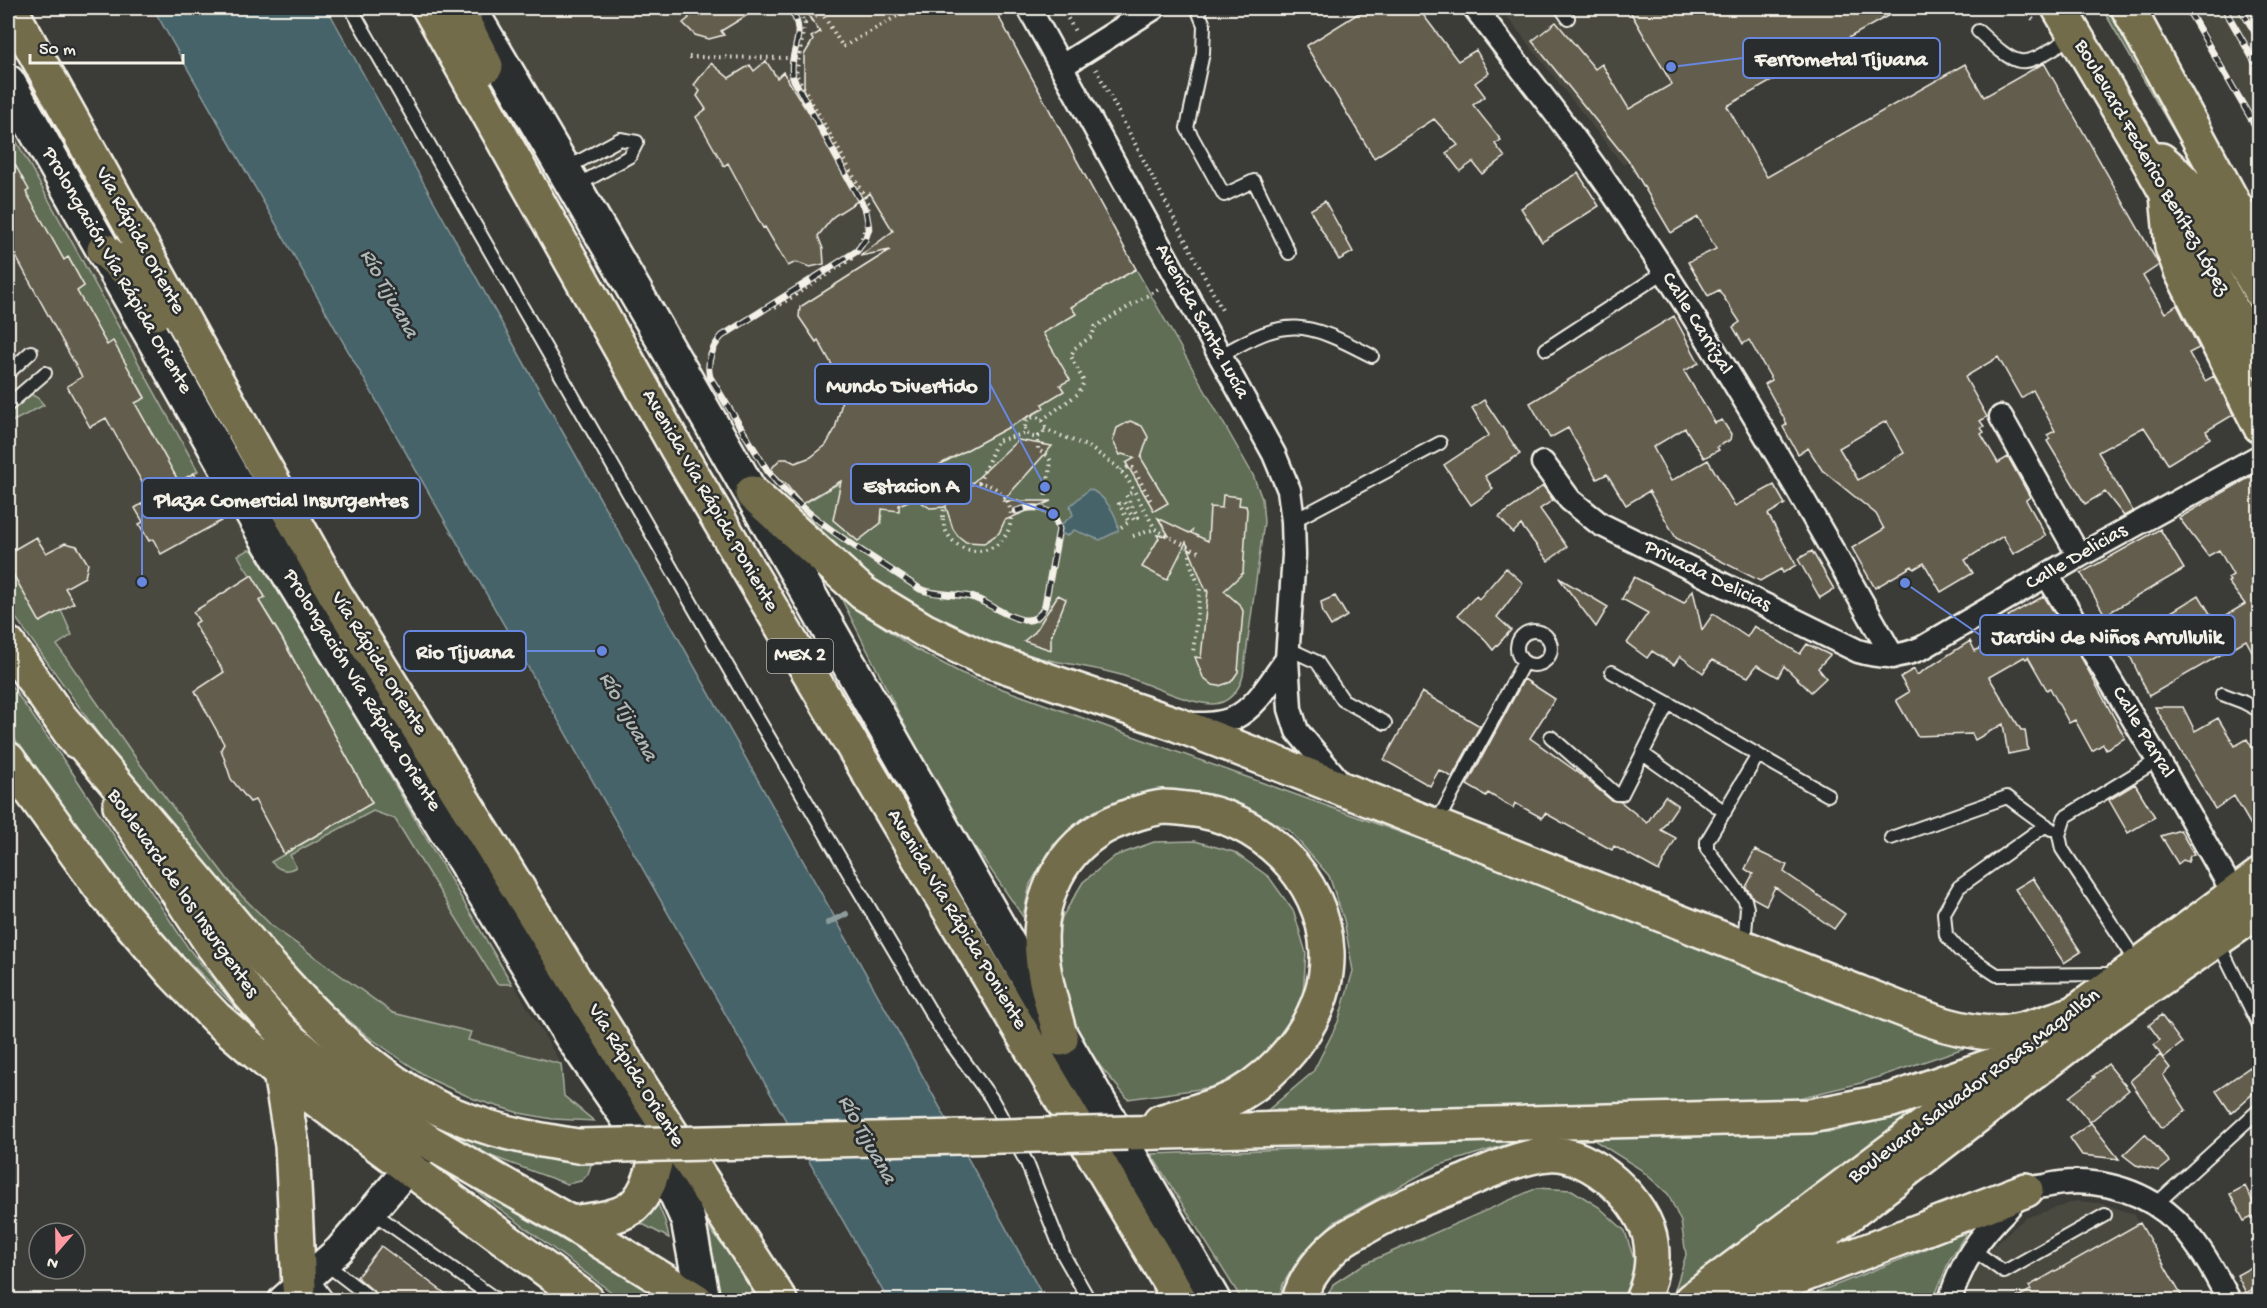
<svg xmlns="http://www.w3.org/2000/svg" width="2267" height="1308" font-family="'Gochi Hand',sans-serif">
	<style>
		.built { fill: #4a4841 }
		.green { fill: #606e57; stroke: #aab0a0; stroke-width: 1.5 }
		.water { fill: #46636a; stroke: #8c9c9c; stroke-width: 1.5 }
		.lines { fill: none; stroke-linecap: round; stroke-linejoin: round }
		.stream { stroke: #8c9c9c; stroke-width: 6 }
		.building { fill: #645d4d; stroke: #f4f1e8; stroke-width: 1.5; fill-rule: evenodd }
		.service-casing { stroke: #f4f1e8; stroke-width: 16 }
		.minor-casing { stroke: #f4f1e8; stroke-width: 27 }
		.tertiary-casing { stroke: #f4f1e8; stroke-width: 33 }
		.secondary-casing { stroke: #f4f1e8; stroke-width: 38 }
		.primary-casing { stroke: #f4f1e8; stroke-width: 38 }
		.trunk-casing { stroke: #f4f1e8; stroke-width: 38 }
		.path { stroke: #f4f1e8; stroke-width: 4; stroke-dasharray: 1.5 4.5; stroke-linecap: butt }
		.service { stroke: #2a2d2e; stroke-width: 12 }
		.minor { stroke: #2a2d2e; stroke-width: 22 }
		.tertiary { stroke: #2a2d2e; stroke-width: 28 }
		.secondary { stroke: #2a2d2e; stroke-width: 33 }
		.primary { stroke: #726c4b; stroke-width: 33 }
		.trunk { stroke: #726c4b; stroke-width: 33 }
		.rail-casing { stroke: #f4f1e8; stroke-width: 7 }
		.rail { stroke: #2a2d2e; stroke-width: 4.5; stroke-dasharray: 14; stroke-linecap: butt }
		.trunk-bridge-casing { stroke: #f4f1e8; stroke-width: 38; stroke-linecap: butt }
		.trunk-bridge { stroke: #726c4b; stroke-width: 33 }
		.labels { text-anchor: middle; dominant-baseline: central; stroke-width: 5; stroke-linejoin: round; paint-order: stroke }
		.shield { fill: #2a2d2e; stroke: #b7b6b0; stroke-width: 1.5 }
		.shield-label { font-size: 20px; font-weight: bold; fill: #f4f1e8 }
		.street-label { font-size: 21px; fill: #f4f1e8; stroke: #2a2d2e }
		.water-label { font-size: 22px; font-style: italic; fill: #aeb8b6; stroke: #2a2d2e }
		.leader { fill: none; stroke: #6887de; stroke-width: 2 }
		.callout-dot { fill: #6887de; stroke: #2a2d2e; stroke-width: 2 }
		.callout { fill: #2a2d2e; stroke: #6887de; stroke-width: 2 }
		.callout-label { font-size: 22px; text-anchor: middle; font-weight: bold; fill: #f4f1e8 }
	</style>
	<rect width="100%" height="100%" fill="#3b3b37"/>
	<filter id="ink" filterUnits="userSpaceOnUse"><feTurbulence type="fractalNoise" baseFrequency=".0167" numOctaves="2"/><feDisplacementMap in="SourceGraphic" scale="12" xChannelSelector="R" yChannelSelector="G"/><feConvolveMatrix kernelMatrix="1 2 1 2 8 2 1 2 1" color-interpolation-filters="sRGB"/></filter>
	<g filter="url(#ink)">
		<path class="built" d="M491,8H994L1136,269L1253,475L1262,499L1264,522L1243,676L1240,685L1234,694L1225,701L1213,704L1194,701L1119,675L1014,652L847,557L797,515L762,471Z
			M1500,8H1902L1623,165Z
			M2193,8H2259V124Z
			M8,109L237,516L561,1064L393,1021L227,899L8,607Z
			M2076,1201L2101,1203L2134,1214L2184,1300H1965L1972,1276L1983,1257L2004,1236L2025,1218Z"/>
		<path class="green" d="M2102,8H2117L2209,189L2171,127Z
			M8,126L198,471L179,482L135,403L145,397L121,356L115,359L77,291L84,286L69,258L64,260L26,192L28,190L8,152Z
			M1136,269L1253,475L1262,499L1264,522L1243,676C1239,691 1228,704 1212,704C1185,703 1147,683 1121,675C1086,665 1049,662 1014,652C976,641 940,623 907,602C866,576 832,541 798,507L912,441L953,457L1044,409L1012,352L1075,314L1071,307Z
			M28,393L38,398L44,405L8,424V409Z
			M248,550H252L261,557L512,984H497L395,819L373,811L290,855L296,867C286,873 279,870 271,862L372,803L281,636L259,601L265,597C256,582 245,570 238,555Z
			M8,565L40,622L61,610L72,635L57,645L140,764L235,889L272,926L393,1013L471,1032L468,1040L561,1064L564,1096L594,1121L552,1119L519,1113L474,1099L432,1080L406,1063L366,1035L332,1006L278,952L132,781L8,607Z
			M841,598L912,647L961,673L1008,691L1982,1042L1861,1083L1782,1102L1268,1110L1313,1072L1338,1022L1353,971L1344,920L1329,876L1289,830L1253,812L1199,792H1157L1094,813L1053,845L1030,884L1023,917L941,797Z
			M8,681L72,772L189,949L240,1012L165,938L99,856L8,730Z
			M1195,841L1234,852L1269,877L1294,912L1306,953L1303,995L1287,1035L1258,1066L1221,1086L1128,1099L1100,1066L1056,998L1052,957L1062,917L1083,882L1115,856L1154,842Z
			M233,948L362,1073L595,1153L588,1174L581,1181L567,1184L488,1155L428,1124L361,1080L288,1018Z
			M1920,1106L1673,1296L1686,1255L1681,1222L1668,1194L1640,1169L1589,1137L1832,1132Z
			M1518,1141L1437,1166L1334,1222L1301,1255L1283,1284L1279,1300H1242L1151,1154Z
			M468,1185L666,1300H622Z
			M1537,1188L1572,1190L1599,1207L1625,1231L1636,1266L1627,1300H1326L1333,1284L1364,1264Z
			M652,1190L665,1221L669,1238L627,1216Z
			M690,1202L763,1300H724L713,1290Z
			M1969,1229L1950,1259L1933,1300H1894L1881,1295L1867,1293L1841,1300H1798L1907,1257Z"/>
		<path class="water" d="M153,8H327C564,440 811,867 1045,1300H888Z
			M1089,489C1103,494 1119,515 1118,531L1100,540L1074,530L1067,536L1058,531V527L1073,515L1070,506Z"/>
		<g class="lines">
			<path class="stream" d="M828,923L846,914"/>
		</g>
		<path class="building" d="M684,8H759L721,31L724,35L709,39L695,35L683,23L689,18Z
			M803,8H994L1136,269L1071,307L1076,314L1043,333L1070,380L1060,385L1064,391L1042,404L1044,408L939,465L966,489L1018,440L1052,446L1003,501H1051L1005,520L999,533L984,543L966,542L958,536L953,529L946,507L930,508L915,498L899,505V511L882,509L881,523L858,541L833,520L841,481L802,504L785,483L779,480L773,475L772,468L780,459H787L795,463L811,457L826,445L835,429L841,406L842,393L834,373L836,372L818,340L816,342L799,317L800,307L890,250L860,256L893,231L870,193L834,216L818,236L823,249L824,264L810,267L796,262L788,266L765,227L763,228L728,163L724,166L696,117L706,109L697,96L700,91L694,85L711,63L729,78L750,65L754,71L766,61L777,78L783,72L804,106V55L813,40L811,37L820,32Z
			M1367,8H1418L1458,61L1476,50L1489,73L1475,83L1485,96L1473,105L1501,140L1495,144L1505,157L1482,174L1473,162L1460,171L1446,153L1458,145L1434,119L1374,158L1306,46Z
			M1628,8H1902L1727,106L1767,177L1965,64L1984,97L2044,63L2159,265L2143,276L2165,313L2177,305L2199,348L2189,353L2205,381L2214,376L2233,415L2206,431L2210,438L2168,464L2144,427L2098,452L2133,511L2124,516L2105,492L2085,504L2047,441L2050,439L2047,435L2055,431L2033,390L2021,398L1998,357L1965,377L1987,417L1980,421L1984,426L1981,428L1984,432L1981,434L1998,463L2008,457L2030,497L2026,500L2046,536L2013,554L2003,536L1965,560L1973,573L1941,592L1924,563L1914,569L1912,566L1875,588L1852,548L1884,529L1876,514L1822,470L1808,448L1798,454L1783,427L1787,424L1765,384L1772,380L1749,340L1743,344L1733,327L1740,322L1719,290L1708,296L1688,262L1716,249L1698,217L1671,233L1630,163L1532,41L1556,22L1595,69L1602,64L1629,109L1672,84ZM1886,421L1904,453L1858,480L1839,448Z
			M8,152L29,190L26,192L64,260L68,257L84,286L77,291L107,345L113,341L145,398L135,403L179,482L194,473L221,521L161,554L153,539L149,541L139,524L143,522L135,508L151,498L106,418L90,427L67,386L82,377L8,242Z
			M1578,173L1599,206L1542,242L1521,208Z
			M1325,201L1353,252L1339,260L1310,210Z
			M1674,316L1699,363L1684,371L1715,423L1722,420L1731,434L1730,440L1717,447L1719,450L1704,458L1685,428L1653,447L1671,481L1708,460L1735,506L1774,485L1785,504L1768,514L1796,565L1783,573L1781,569L1760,581L1676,538L1649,491L1626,505L1607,474L1597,479L1568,428L1550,438L1530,403Z
			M1484,400L1520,454L1485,476L1493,489L1471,505L1444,465L1489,435L1472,408Z
			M1130,421L1142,426L1148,437L1141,458L1168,503L1154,511L1126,463L1135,458L1122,454L1120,455L1113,441L1117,428Z
			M2259,472V664L2246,640L2149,696L2123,641L2199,595L2215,622L2245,604L2228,582L2230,581L2228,578L2233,575L2219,550L2208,556L2179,518Z
			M1543,486L1553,500L1540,509L1567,547L1548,561L1521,525L1513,533L1499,517Z
			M1223,495L1240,497L1239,505L1246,506L1247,510L1243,573L1224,591L1240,605L1243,611L1238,672L1231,682L1219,686L1213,685L1203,677L1195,657L1201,658L1208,590L1206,591L1186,542L1167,580L1142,567L1159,538L1157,535L1169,536L1158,518L1189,533L1192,531L1191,533L1208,541L1210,507L1222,508Z
			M2160,529L2184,569L2105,615L2081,573Z
			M36,537L46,553L65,543L77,546L88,564L85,577L65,588L74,603L40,622L8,565V553Z
			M1812,551L1834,589L1820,598L1798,559Z
			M1506,568L1523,583L1497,617L1511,630L1493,650L1480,634L1458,615L1476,596L1479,599Z
			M252,575L265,597L259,601L281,637L372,803L284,854L255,800L250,802L231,779L221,749L224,744L195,691L224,672L194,624L199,621L193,612Z
			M1634,577L1684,603L1693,590L1702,630L1713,614L1747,637L1754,626L1800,654L1807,644L1830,655L1818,668L1826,678L1811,692L1784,666L1778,677L1757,665L1748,677L1712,660L1703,673L1680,656L1674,665L1652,651L1647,658L1627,643L1648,613L1622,599Z
			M1559,578L1608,607L1596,627Z
			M1058,595L1066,599L1051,637V650L1024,641L1035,632Z
			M1335,596L1347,616L1331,626L1323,613L1321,602Z
			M2044,596L2082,659L2125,738L2106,749L2103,744L2092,751L2075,720L2069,723L2050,688L2047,690L2028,657L2026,659L2024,657L1989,677L2021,730H2025L2028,750L2008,754L2003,724L1975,740L1972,734L1917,736L1896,700L1909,692L1900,677L1914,669L1917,675L1970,641L1975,651L2015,628L2008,616Z
			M1524,679L1555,699L1530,738L1580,774L1611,800L1621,802L1647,823L1665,796L1678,805L1661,830L1676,838L1659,871L1614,846L1612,850L1545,813L1542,818L1515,803L1513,808L1488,793L1486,796L1467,785Z
			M1422,692L1480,726L1452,777L1439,770L1430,786L1384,760Z
			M2155,707H2183L2195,731L2218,718L2235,746L2247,739L2259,760V839L2234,796L2215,809Z
			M2135,784L2155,817L2128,833L2109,800Z
			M2180,830L2194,854L2190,856L2188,862L2183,860L2178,864L2161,836Z
			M1755,850L1787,865L1784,872L1845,914L1834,929L1775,887L1766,905L1753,898L1746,887L1753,874L1745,869Z
			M2033,878L2081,952L2064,963L2015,889Z
			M2161,1015L2182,1043L2163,1058L2154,1045L2160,1040L2149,1025Z
			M2160,1055L2170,1068L2163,1075L2186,1110L2162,1128L2130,1081Z
			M2108,1064L2129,1090L2090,1122L2069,1097L2095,1077L2093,1076Z
			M2250,1067L2259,1088L2231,1113L2216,1091Z
			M2091,1123L2119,1159L2082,1155L2070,1138Z
			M2145,1134L2170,1162L2159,1171L2136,1165L2123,1155Z
			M2245,1186L2259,1214L2244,1221L2230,1194Z
			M2140,1223L2184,1300H2012L2031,1290L2029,1286Z
			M381,1246L404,1263L454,1300H384L357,1277Z
			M2259,1263V1286L2246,1293L2237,1275Z"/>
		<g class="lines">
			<defs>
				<path id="service" d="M351,8L741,690L940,1028L991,1098L1027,1163L1064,1256L1089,1300
					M1197,8L1204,25L1203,53L1187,128L1224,195L1254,181L1289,253
					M1561,8L1568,18
					M1978,31C2025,75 2022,66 2074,36
					M565,169L620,139L637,142L630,156L576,186
					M1546,349L1664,272
					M1220,356C1288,316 1303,320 1372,356
					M8,373L31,352
					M8,405L45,373
					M1293,521L1440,443
					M1517 648a17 17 0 1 1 34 0a17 17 0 1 1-34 0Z
					M1287,648L1317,662L1343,700L1385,723
					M2222,694L2243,702L2260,711
					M1668,703L1758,755
					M1551,737L1616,794H1622L1668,703L1612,672
					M1643,754L1725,812
					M1436,824L1524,662
					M2046,825L1959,887L1944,913L1946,935L1959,950L1997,975L2113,974
					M1891,838L2007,797L2051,829
					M2218,942L2260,1027
					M1744,945L1747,908L1745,900L1707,849V841L1758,755L1828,795
					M2138,964L2062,849L2059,835L2065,817L2158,760
					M2155,1205L2260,1109
					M372,1212L497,1300
					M1972,1249L2004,1272L2105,1215
					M326,1264L373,1300
					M311,1277L328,1300"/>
				<path id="minor" d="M1029,8L1274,454L1289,490L1293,521L1294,555L1287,659L1290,709L1297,731L1345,788
					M1475,8C1524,73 1576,137 1621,205C1719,351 1807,504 1893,657
					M1062,66L1154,8
					M2001,417L2079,556
					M1543,463L1570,500L1600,524L1858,651C1882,658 1899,658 1922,648L2079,556L2260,456
					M2047,575L2158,760L2234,894
					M1187,724C1202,724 1219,725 1234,718C1257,707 1272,679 1287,659
					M1950,1300C1962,1261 1978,1238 2007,1209C2013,1203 2020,1193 2027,1190C2032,1187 2039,1187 2045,1186C2086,1176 2132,1186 2166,1212C2194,1234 2213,1269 2229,1300"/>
				<path id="tertiary" d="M283,1300L339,1250L423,1151"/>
				<path id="secondary" d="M479,25C729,447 967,876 1213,1300
					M8,82L263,532L570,1034L656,1159L674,1189L688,1220L703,1300"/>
				<path id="primary" d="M2059,8L2138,142L2260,360
					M2128,8L2260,252
					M2161,160C2199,191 2236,248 2260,291
					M8,644L76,741
					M8,759L106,895L174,974L216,1018L280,1073L587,1300
					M120,806L213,946L250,995L284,1034L348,1087L429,1142L571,1223L696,1300
					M280,1073L292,1145L299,1287
					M571,1223C624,1216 642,1216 656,1159"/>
				<path id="trunk" d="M10,8L335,594L642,1088L780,1300
					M429,8L677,449L1180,1300
					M463,8L465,25L486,66
					M2167,195L2172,247L2181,271L2260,426
					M2256,245L2260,248
					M104,250L133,276L155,313
					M752,493L863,593L924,630L982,658L1176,724L1238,748L1860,993C1904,1009 1961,1038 2008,1032C2030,1030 2053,1019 2075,1013
					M60,717C110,777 160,836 210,895C276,974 344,1060 438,1108C482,1129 530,1139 578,1146
					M2057,1026L2260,875
					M1061,1039C1054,1011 1044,982 1042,954C1036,900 1061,846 1112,823C1129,816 1146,809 1164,807C1171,807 1179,808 1187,809C1259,815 1324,877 1327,952C1329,1011 1287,1067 1237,1096C1220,1106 1181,1115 1160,1122
					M1127,1133L1810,1116L1892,1100L2016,1057
					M1767,1289L2026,1190
					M1299,1300C1305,1278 1323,1256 1340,1242C1347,1236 1356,1232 1364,1228C1394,1210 1426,1197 1459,1184C1485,1173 1521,1156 1549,1154C1591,1151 1646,1203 1651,1243C1654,1264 1650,1281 1642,1300
					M1691,1300L1989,1077
					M1730,1300L1807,1247L2108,1015L2260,910"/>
			</defs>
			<use href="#service" class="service-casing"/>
			<use href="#minor" class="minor-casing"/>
			<use href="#tertiary" class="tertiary-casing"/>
			<use href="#secondary" class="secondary-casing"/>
			<use href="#primary" class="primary-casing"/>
			<use href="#trunk" class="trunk-casing"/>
			<path class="path" d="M1062,8L1076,33
				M2026,8L2035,23
				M805,23L822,13L843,47L911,8
				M689,57L798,58
				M1096,69L1223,312
				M775,308L851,259L861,241L867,221L869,204L796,74L805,23L796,8
				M1025 427a10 10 0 1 1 20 0a10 10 0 1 1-20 0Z
				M1042,420L1079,393L1084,382L1071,356L1075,348L1092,336L1095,327L1160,288
				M1044,429L1089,447L1116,466L1127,478L1155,529L1195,551L1201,552
				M1038,435V450L1048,456L1051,462L1045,498
				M1121,471L1128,467L1133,468L1152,503
				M943 517a34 34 0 1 1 68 0a34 34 0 1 1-68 0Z
				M979,483L997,441L1027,433
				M1121,527L1129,522L1119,504L1124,502L1134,520L1138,517L1126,495L1135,491
				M1133,536L1155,529
				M1190,549V563L1200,588L1193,653"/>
			<use href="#service" class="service"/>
			<use href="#minor" class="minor"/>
			<use href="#tertiary" class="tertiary"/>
			<use href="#secondary" class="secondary"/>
			<use href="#primary" class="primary"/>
			<use href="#trunk" class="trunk"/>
			<defs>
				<path id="rail" d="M790,8C809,37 788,48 793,78L866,211L869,228L865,240L857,251L722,336C712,347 706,363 710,377L767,470C806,521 867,553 920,589C936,596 954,593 971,597C993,602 1032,641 1045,605L1059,529C1054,506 1035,505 1016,511
					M2187,8L2260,134
					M2224,8L2260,71
					M2240,8L2260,40"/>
			</defs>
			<use href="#rail" class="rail-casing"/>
			<use href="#rail" class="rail"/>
			<defs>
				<path id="trunk-bridge" d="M578,1146L1127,1133"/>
			</defs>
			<use href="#trunk-bridge" class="trunk-bridge-casing"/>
			<use href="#trunk-bridge" class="trunk-bridge"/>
		</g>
	</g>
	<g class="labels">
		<rect class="shield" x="767" y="639" width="66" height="34" rx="4.5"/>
		<g class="shield-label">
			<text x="800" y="656">MEX 2</text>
		</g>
		<g class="street-label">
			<text transform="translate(2151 168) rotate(60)">Boulevard Federico Benítez López</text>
			<text transform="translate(139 241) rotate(61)">Vía Rápida Oriente</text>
			<text transform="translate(116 271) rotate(60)">Prolongación Vía Rápida Oriente</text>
			<text transform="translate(1201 322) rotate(61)">Avenida Santa Lucía</text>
			<text transform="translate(1696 324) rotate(58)">Calle Carrizal</text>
			<text transform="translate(709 501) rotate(60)">Avenida Vía Rápida Poniente</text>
			<text transform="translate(2077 558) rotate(-30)">Calle Delicias</text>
			<text transform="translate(1707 577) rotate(26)">Privada Delicias</text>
			<text transform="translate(378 664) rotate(58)">Vía Rápida Oriente</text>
			<text transform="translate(361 691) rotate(58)">Prolongación Vía Rápida Oriente</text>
			<text transform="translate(2142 733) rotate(59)">Calle Parral</text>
			<text transform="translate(182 894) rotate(55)">Boulevard de los Insurgentes</text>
			<text transform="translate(956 920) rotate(59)">Avenida Vía Rápida Poniente</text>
			<text transform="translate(635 1076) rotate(58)">Vía Rápida Oriente</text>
			<text transform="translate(1975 1087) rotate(-37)">Boulevard Salvador Rosas Magallón</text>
		</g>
		<g class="water-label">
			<text transform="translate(388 294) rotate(61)">Río Tijuana</text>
			<text transform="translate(627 717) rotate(61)">Río Tijuana</text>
			<text transform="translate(866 1140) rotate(61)">Río Tijuana</text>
		</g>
	</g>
	<path class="leader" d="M1671 67L1743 58M1045 487L990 384M1053 514L971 484M142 582L142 498M1905 583L1980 635M602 651L526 651"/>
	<g class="callout-dot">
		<circle cx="1671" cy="67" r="6"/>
		<circle cx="1045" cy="487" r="6"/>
		<circle cx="1053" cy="514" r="6"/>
		<circle cx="142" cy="582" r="6"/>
		<circle cx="1905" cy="583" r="6"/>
		<circle cx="602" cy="651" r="6"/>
	</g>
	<g class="callout">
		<rect x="1743" y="38" width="197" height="40" rx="6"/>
		<rect x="815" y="364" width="175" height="40" rx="6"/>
		<rect x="851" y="464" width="120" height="40" rx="6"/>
		<rect x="142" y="478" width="278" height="40" rx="6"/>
		<rect x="1980" y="615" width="255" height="40" rx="6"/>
		<rect x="404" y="631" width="122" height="40" rx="6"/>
	</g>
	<g class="callout-label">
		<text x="1841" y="65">Ferrometal Tijuana</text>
		<text x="902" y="392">Mundo Divertido</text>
		<text x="911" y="492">Estacion A</text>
		<text x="281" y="506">Plaza Comercial Insurgentes</text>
		<text x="2107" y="643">JardiN de Niños Arrullulik</text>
		<text x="465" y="658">Rio Tijuana</text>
	</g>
	<rect width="2267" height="1308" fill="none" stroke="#2a2d2e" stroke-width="30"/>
	<rect x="15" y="15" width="2237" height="1278" fill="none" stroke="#f4f1e8" stroke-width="2" filter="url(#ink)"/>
	<g transform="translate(57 1251) rotate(200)"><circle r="28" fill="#2a2d2e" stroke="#7b7b78" stroke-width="1.5"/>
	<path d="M0-4.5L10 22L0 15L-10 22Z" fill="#ff9aa2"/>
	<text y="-9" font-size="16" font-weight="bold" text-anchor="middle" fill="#f4f1e8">N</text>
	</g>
	<path d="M30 54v9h153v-9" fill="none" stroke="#f4f1e8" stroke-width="3"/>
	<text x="39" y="54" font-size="18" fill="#f4f1e8" stroke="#2a2d2e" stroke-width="4.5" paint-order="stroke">50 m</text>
</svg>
